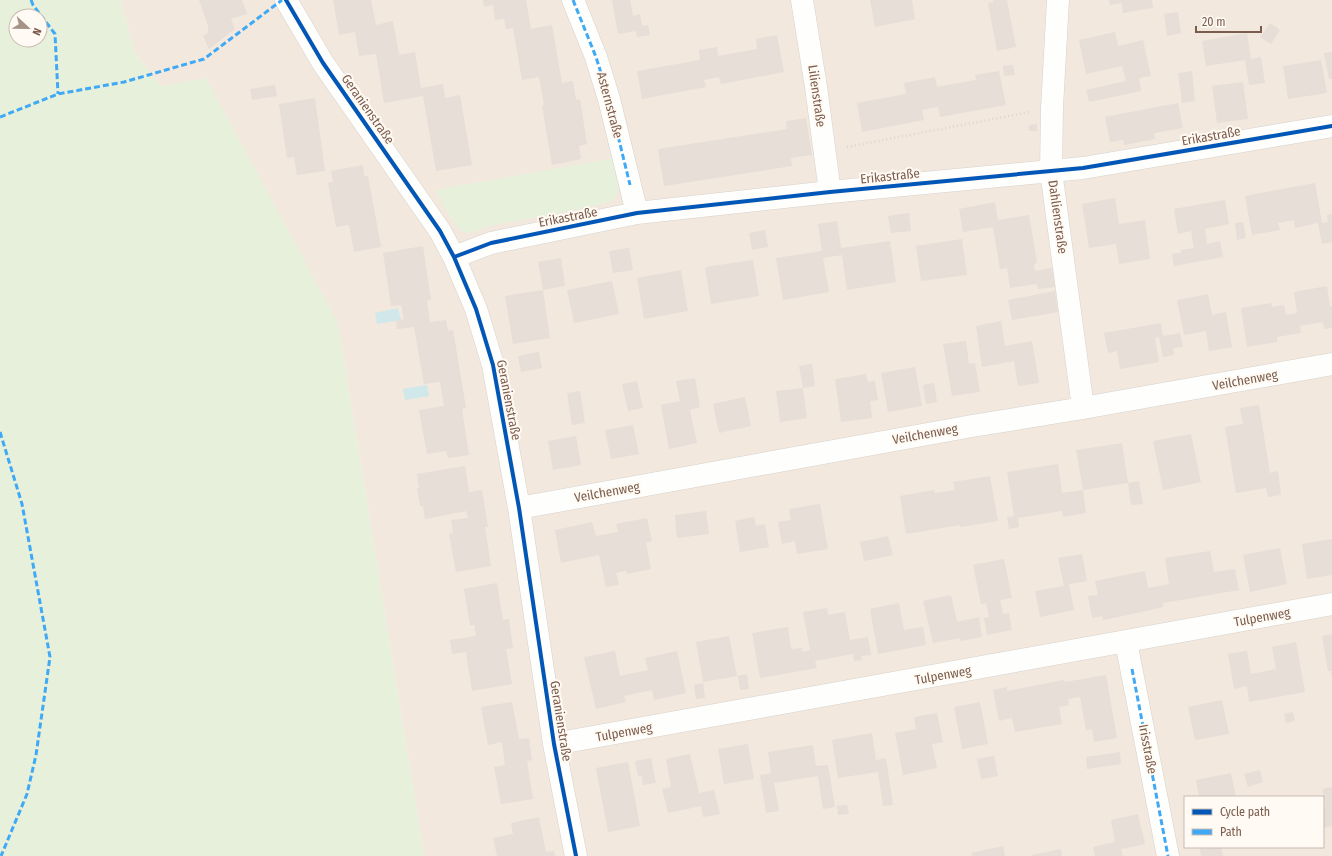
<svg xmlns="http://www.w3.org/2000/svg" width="1332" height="856" font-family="'Fira Sans Condensed',sans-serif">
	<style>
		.residential { fill: #f2e8de; fill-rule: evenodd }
		.green { fill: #e7f0db; fill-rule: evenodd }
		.water { fill: #d0e8ea }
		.building { fill: #e6ded7 }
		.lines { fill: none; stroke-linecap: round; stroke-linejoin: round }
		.minor-casing { stroke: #d7d1cb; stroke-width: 23 }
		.path { stroke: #dcd5d0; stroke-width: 2.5; stroke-dasharray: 1 3; stroke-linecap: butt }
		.minor { stroke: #fefefd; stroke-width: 22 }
		.quiet { stroke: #3fa9f5; stroke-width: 3; stroke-dasharray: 6 3; stroke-linecap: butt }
		.cycleway-casing { stroke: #fffaf3; stroke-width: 6 }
		.cycleway { stroke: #0057b8; stroke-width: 4 }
		.labels { text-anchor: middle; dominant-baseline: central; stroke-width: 4; stroke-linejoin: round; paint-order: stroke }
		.street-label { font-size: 13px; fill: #7a5c4d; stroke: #fffaf3 }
	</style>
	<rect width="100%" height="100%" fill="#f9f5f0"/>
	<path class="residential" d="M120,0H1332V856H424L338,323L161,86L135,53ZM1185,797H1323V847H1185Z"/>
	<path class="green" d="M0,0H120L135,53L161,86L206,78L338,323L424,856H0ZM16,16H40V40H16Z
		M615,158L619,189L614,199L601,205L484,227C478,230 471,235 464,232C455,228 440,199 435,190Z"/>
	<path class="water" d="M398,308L401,320L377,324L375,313Z
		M427,385L429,396L405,400L403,389Z"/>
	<path class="building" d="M199,0H242L247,14L231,19L235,29L209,49L203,36L208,33V26Z
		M333,0H371L376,25L393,21L399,55L415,52L421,88L443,84L445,98L460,95L472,165L436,171L423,96L384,103L376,54L359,56L355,32L339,35Z
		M483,0H526L531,29L552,25L562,83L573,81L576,100L580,99L587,144L579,146L581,159L552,165L542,106L544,105L539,77L522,80L513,28L506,29L504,19L495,20L493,5L484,7Z
		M612,0H630L633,16L640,14L642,26L648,25L650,35L637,37L636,31L618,34Z
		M870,0H912L915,19L875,27Z
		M993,0H1007L1016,47L997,51L988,3L993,2Z
		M1109,0H1152L1153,8L1123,13L1122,3L1110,5Z
		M1178,12L1181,33L1167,36L1164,14Z
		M1270,23L1280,30L1271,44L1260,37Z
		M1115,32L1118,46L1143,40L1151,76L1139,78L1141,91L1089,102L1086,90L1126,81L1122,66L1086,74L1079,40Z
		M1247,33L1251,59L1261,57L1265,83L1249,85L1245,60L1206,66L1202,41Z
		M777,35L784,72L721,84L719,77L704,80L706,87L642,99L637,71L700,60L699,50L717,47L718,56L757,49L756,39Z
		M1332,52V79H1329L1324,53Z
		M1321,60L1327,93L1288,99L1283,66Z
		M1013,65L1015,75L1004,76L1003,66Z
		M999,71L1006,105L940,117L938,107L931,108L922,110L924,120L862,132L857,103L906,94L904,83L935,77L937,87L976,80L975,75Z
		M1192,71L1195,101L1182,103L1178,73Z
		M1243,82L1248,119L1217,123L1212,86Z
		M275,85L277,96L252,100L250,89Z
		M315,98L325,171L297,175L294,157L287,158L279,104Z
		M1178,103L1183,128L1154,133L1155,139L1124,145L1123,140L1110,142L1105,117Z
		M806,118L812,155L791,158L792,166L664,186L658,149L787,129L786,121Z
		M1037,124V131H1029V125Z
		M363,165L364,176H368L381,247L354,252L349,225L336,227L328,183L333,182L331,171Z
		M1315,183L1322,223L1328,222L1327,215L1332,214V242L1322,244L1318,223L1295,228L1294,220L1278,223L1280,230L1252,235L1245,196Z
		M1115,198L1119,224L1145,220L1150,259L1119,264L1116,244L1089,248L1082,204Z
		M1225,200L1229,224L1205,229L1207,244L1220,241L1223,257L1174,266L1172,254L1181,253V250L1194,248L1191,231L1178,234L1174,209Z
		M995,202L998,220L1029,215L1037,263L1034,264L1035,271L1052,268L1055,287L1038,289L1037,284L1010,288L1007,268L1000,269L993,227L963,232L959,209Z
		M909,213L911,231L891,233L888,216Z
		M837,221L841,248L890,241L896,282L847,290L842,255L823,258L829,292L783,300L776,258L822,251L818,224Z
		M1243,222L1246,238L1237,240L1235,223Z
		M765,230L768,247L752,250L749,233Z
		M962,239L967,275L921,281L916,246Z
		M423,246L431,300H427L430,322L446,320L448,331L453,330L466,408L462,409L469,455L448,458L446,451L427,454L419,410L444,406L440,382L424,384L414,327L397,329L396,321L404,319L401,305L391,306L383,253Z
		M629,248L633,270L613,273L609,251Z
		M561,258L565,286L543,290L538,262Z
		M753,260L759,296L711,304L705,267Z
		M681,270L688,311L644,319L637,278Z
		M612,281L619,314L574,323L567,290Z
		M1327,286L1330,306H1332V328L1324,329L1323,322L1300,326L1301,333L1277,337V342L1247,347L1241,308L1271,303L1272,307L1284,305L1286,315L1297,313L1294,292Z
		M543,290L550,338L513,344L505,296Z
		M1055,291L1058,312L1012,320L1008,300Z
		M1208,294L1212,315L1226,312L1232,347L1209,351L1206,331L1184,335L1177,300Z
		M1001,321L1005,346L1032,341L1039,383L1018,386L1014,361L982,367L976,326Z
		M1161,323L1163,336L1180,333L1183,347L1173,348L1174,355L1163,357L1159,337L1155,338L1159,362L1120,369L1117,351L1108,353L1104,333Z
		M966,341L969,364L975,363L980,392L952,396L943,344Z
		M539,352L542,368L521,372L518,356Z
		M812,364L815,386L803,388L799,366Z
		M915,367L922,406L888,412L881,373Z
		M866,374L868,382L875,381L878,400L870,401L872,418L841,422L835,379Z
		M695,378L700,407L690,410L697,443L669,449L661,405L680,401L676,381Z
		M637,381L643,408L628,411L622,384Z
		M934,383L937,402L926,404L923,385Z
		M803,388L807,418L780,422L776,391Z
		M580,391L585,423L572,425L567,393Z
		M745,397L751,426L719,433L713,404Z
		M1259,405L1270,473L1278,471L1281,495L1268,497L1266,488L1236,493L1225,427L1243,424L1240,408Z
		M633,425L639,454L611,459L605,430Z
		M1191,434L1201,482L1163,490L1153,441Z
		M576,436L581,465L553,470L548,441Z
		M1122,443L1128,483L1139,481L1143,504L1131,505L1128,483L1083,490L1076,450Z
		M1058,464L1062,493L1083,490L1086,513L1063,517L1062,511L1018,518L1019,527L1009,529L1007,517L1014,516L1007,472Z
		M465,466L469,492L482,490L488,527H485L491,566L456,572L449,534L453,533L451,520L468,518L466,511L425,519L423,506H420L417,488H419L417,474Z
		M990,476L998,521L960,527V525L906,534L900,496L934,490L935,493L955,490L953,482Z
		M820,504L828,549L797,554L795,541L782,544L778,522L791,520L789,509Z
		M706,511L709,534L677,538L675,515Z
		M754,517L756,526L765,524L769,547L740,552L735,521Z
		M647,518L652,541L646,543L651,569L627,574L626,571L616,573L619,585L606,587L599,555L561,563L555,530L592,522L596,536L618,532L616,524Z
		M888,536L893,555L864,561L860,542Z
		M1332,539V575L1307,579L1302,544Z
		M1280,548L1287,584L1250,592L1243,555Z
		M1210,551L1214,572L1235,569L1239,590L1163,603V607L1128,615L1103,620L1102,616L1092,618L1088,596L1098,595L1095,581L1145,571L1148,588L1169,584L1165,558Z
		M1082,554L1087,581L1069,584L1074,610L1040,617L1035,591L1064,586L1058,558Z
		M1004,559L1012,598L1000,600L1003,614L1009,613L1012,630L987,635L984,618L989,617L986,603L981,604L973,565Z
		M497,583L503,620L509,619L513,648L506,649L512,684L472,691L466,652L452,654L450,640L476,636L474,625H470L464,589Z
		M951,595L957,622L979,617L982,637L961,641L960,638L933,643L923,601Z
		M899,603L904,630L923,627L926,645L878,654L870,609Z
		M827,608L828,615L845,612L850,640L868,637L871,655L861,656L862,660L854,661L853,654L815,661L817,668L760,678L752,633L788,627L791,649L802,648L803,652L810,650L803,612Z
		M1332,634V675H1331V671H1328L1322,636Z
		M729,636L737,676L703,682L696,642Z
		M1296,642L1305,692L1249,702L1247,686L1234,689L1228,654L1247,651L1251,674L1276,669L1272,647Z
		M615,651L620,676L648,670L645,658L677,651L686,693L654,700L652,690L624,696L626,702L596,709L584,657Z
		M747,674L749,689L740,690L738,676Z
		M1106,675L1117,738L1094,742L1092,729L1086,730L1080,697L1068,699L1069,705L1059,707L1062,724L1015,732L1012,718L999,721L993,690L1007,687V691L1064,680L1065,682Z
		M703,683L705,698L696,699L694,685Z
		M1222,700L1229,734L1195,740L1188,707Z
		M512,702L519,739L529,738L532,760L527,761L533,799L501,804L494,767L505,765L502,742L488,745L481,707Z
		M980,702L988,744L962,749L954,707Z
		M1293,712L1295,721L1286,723L1284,714Z
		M937,713L943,742L932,744L937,768L903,775L895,733L916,729L914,717Z
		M872,733L876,760L886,758L893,805L883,806L878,772L838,778L832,740Z
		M748,744L754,779L724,784L718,749Z
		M813,745L816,766L828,765L835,807L823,809L818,776L774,783L779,811L766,813L760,775L771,773L768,752Z
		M1120,752L1121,764L1087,769L1086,757Z
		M690,754L699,793L714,790L720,814L703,817L701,806L668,813L662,789L671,787L666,759Z
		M994,756L998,776L981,779L977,759Z
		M651,758L656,783L643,785L642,776H638L635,761Z
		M628,762L640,826L608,832L596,768Z
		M1260,770L1263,782L1248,787L1244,774Z
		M1231,773L1236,797H1199L1196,780Z
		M1332,787V826L1323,828V807H1326L1322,789Z
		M847,805L849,814L838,815L837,806Z
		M1138,814L1145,844L1121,849L1123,856H1095L1093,847L1115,842L1111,820Z
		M539,817L546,852L554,851L555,856H497L493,838L513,834L511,823Z
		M1003,846L1005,856H972L971,853Z
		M1199,847H1221L1223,856H1201Z
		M1061,849L1062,856H1032V855Z"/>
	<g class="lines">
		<defs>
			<path id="minor" d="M286,0L323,63L440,231L454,257L476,309L493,365L519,508L554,744L576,856
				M573,0L596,57L609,99L637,213
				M802,0L816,87L830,192
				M1058,0L1052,108L1051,171L1083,408
				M454,257L491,243L637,213L830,192L1083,168L1332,126
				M519,508L972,426L1083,408L1332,364
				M1126,642L1168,856
				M554,744L1332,604"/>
		</defs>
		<use href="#minor" class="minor-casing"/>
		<path class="path" d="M847,147L1030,112"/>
		<use href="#minor" class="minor"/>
		<path class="quiet" d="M31,0L33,5L55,34L58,94
			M573,0L596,57L609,99L630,185
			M0,117L58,94L124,82L204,59L282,0
			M0,432L22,504L50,657L36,755L27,794L1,856
			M1132,669L1168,856"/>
		<defs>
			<path id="cycleway" d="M286,0L323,63L440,231L454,257L476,309L493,365L519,508L554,744L576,856
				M454,257L491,243L637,213L830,192L1083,168L1332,126"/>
		</defs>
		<use href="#cycleway" class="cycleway-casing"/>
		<use href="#cycleway" class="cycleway"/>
	</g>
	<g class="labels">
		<g class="street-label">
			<text transform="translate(817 96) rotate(82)">Lilienstraße</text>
			<text transform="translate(610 105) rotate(75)">Asternstraße</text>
			<text transform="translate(368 109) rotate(55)">Geranienstraße</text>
			<text transform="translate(1211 136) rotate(-10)">Erikastraße</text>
			<text transform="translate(890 176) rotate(-6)">Erikastraße</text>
			<text transform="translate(568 217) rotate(-11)">Erikastraße</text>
			<text transform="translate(1058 217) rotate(82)">Dahlienstraße</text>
			<text transform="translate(1245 380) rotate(-10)">Veilchenweg</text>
			<text transform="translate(509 400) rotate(79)">Geranienstraße</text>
			<text transform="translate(925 434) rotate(-10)">Veilchenweg</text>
			<text transform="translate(607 492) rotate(-10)">Veilchenweg</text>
			<text transform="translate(1262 617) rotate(-10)">Tulpenweg</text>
			<text transform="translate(943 675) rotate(-10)">Tulpenweg</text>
			<text transform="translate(561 721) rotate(81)">Geranienstraße</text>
			<text transform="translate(624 732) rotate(-10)">Tulpenweg</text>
			<text transform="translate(1148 749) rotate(79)">Irisstraße</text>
		</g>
	</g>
	<rect x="1184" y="796" width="140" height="52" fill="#fffaf3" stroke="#cabbb1"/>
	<rect x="1192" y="809" width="20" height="6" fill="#0057b8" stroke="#cabbb1"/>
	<text x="1220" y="816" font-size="12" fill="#7a5c4d">Cycle path</text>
	<rect x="1192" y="829" width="20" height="6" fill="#3fa9f5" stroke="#cabbb1"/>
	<text x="1220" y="836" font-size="12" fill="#7a5c4d">Path</text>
	<g transform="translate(28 28) rotate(112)"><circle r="19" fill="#fffaf3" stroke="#cabbb1"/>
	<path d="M0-3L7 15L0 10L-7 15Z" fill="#a69286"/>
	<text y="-6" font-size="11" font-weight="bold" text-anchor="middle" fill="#7a5c4d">N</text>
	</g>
	<path d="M1196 26v6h65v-6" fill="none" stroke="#7a5c4d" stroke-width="2"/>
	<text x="1202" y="26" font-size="12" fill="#7a5c4d" stroke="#fffaf3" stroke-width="3" paint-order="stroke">20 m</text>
</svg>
